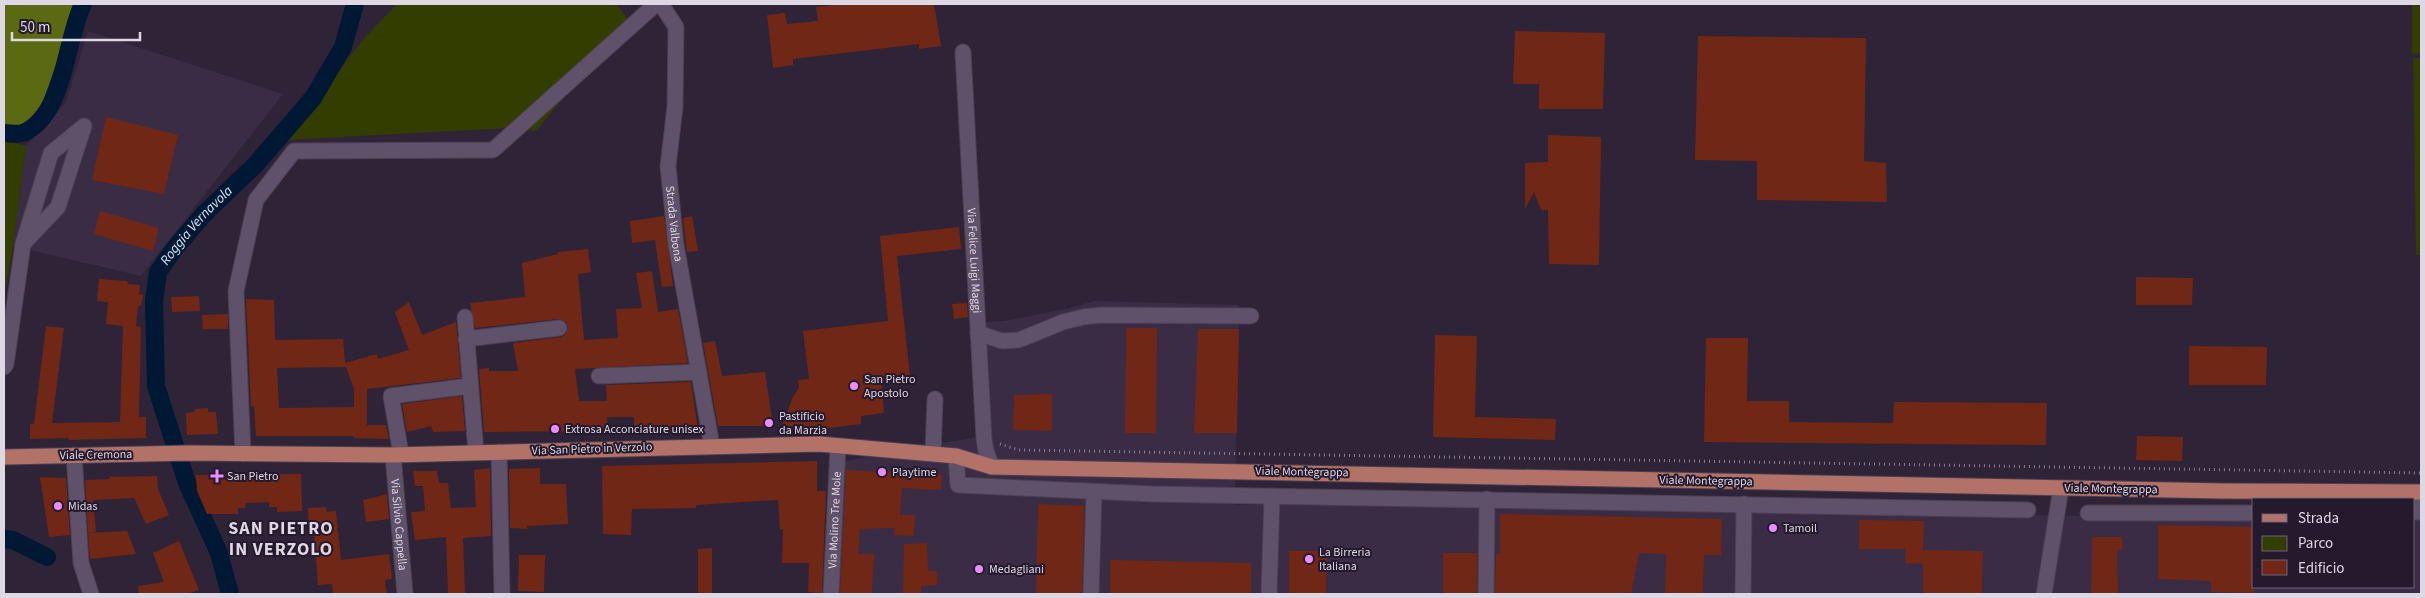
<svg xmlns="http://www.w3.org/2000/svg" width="2425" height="598" font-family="'Source Sans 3',sans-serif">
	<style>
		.built { fill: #3a2c45 }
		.green { fill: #333d00 }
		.forest { fill: #5b6a12 }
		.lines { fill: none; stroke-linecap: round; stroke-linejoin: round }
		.canal { stroke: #001834; stroke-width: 18 }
		.building { fill: #712715; fill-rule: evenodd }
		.minor-casing { stroke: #4b4051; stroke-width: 17 }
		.major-casing { stroke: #4b4051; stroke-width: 17 }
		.path { stroke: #8a8191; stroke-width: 3; stroke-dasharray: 1 4; stroke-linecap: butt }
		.minor { stroke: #5f5169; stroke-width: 15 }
		.major { stroke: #b37268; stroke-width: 15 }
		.poi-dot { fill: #e98dfe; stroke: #25192d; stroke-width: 2 }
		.labels { text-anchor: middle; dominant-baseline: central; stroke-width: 4; stroke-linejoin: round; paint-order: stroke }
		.street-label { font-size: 12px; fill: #ded7e4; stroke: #25192d }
		.poi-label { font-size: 12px; fill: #ded7e4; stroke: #25192d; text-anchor: start }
		.water-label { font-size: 14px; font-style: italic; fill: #d5e4f5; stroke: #25192d }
		.district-label { font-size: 18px; font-weight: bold; letter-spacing: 1px; fill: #ded7e4; stroke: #25192d }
	</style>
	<rect width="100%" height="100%" fill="#2f2337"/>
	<path class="built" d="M88,31L283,94L141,276L13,246L26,146L66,102Z
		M1095,301L1239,305L1235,505H1492L2254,519V587H2414V519H2421V594H834L840,462L977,437L970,323L1004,321L1065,309Z"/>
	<path class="green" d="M397,4H617L628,20L536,131L509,128L285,140L365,37Z
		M2412,4H2421V53L2412,54Z
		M2413,58H2421V255H2416Z
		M4,140L26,146L13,246L4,297Z"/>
	<path class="forest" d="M4,4H78L39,112L21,128L4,124Z"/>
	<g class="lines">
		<g class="canal">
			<path d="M4,133C10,133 18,135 23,133C65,115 65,41 83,4"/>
			<path d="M4,539L13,540L47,557"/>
			<path id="s1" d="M230,594L219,553L187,483L156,386L154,302L158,272L175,248L203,215L256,164L313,98L343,47L355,4"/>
		</g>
	</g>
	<path class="building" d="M841,4H934L941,46L919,49V44L793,59V65L773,68L767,15L785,13L787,24L818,21L816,7Z
		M1515,31L1605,33L1603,109H1539V84H1513Z
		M1698,36L1866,38L1864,161L1886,163L1887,202L1757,200V161L1695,160Z
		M106,117L178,135L164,194L92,180Z
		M1548,135L1601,137L1599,265L1549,264L1548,210H1541L1534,192L1525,209V163L1548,162Z
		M100,211L159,228L153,251L94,234Z
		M664,216L673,286L662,287L655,240L632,243L630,221Z
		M692,216L698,251L687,252L683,218Z
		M959,227L961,249L897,256L910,376L881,380L884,413L861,416V424L830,428L782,426L793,397L799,388L798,380L809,379L803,331L888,321L880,236Z
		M588,249L591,272L578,274L584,340L618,338L616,309L642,308L636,273L652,271L658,312L678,309L688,363L575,369L579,401H607L606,385L691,382L698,430L634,431V417H607L608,431L484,432L479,369L489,368V371H518L513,343L561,337L565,335L568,327L566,322L558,319L475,328L470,303L525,297L522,263L558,254V252Z
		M2136,277L2193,278L2192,305H2136Z
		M99,279L127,281L128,284L140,285L139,294L143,295L141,305L138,307L136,326L141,327L139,417H146V438L69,440L68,438L30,439V424H34L46,326L64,328L52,423L120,422L123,326L106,324L108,302L97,301Z
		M199,296L200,311L172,312L171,297Z
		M246,299L274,300L275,340L343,339L345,363L377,354L378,359L409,350L395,312L409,302L422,335L456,322L461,378L367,389V425H386L389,439L354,438V436H256L254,407L251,406ZM346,367L354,389V407L279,408L277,368Z
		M967,303L968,317L954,319L952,304Z
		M228,314V329H203L202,315Z
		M1126,328H1157L1156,433H1125Z
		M1198,329H1239L1237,433H1194Z
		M1435,335L1477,336L1475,417L1556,419L1555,440L1433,437Z
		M1706,338H1748L1747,401H1789V422L1893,423L1894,402L2047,403L2046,445L1704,442Z
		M715,341L722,376L765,372L773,426H718L703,343Z
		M2189,346L2267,347L2266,385H2189Z
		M1052,394V431L1013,430L1014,395Z
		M462,396L465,431L433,432L431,426L407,432L402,404Z
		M208,408V412H216L218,434L187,435L186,413L194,412L195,409Z
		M2137,436L2183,437L2182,461L2136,460Z
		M817,461V491H826L822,593L808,592L809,563H782L783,529H780L778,500L696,505V508L632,509L631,535L603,534L602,466Z
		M490,468L491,536L463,538L465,593L448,594L446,537L415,540L411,512L425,511L423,486H415L413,471H437L439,483H448L451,508L476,507L474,470Z
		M540,468V484H566L568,524L527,526L528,529L510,528L509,469Z
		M846,470L942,475L941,490L902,488L900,515H915L914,536L894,535L895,528L860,529L858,554H874L872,594H840Z
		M301,474L302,511L277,512V507H269V502L246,503L245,508H238V514H207L197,491L196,475Z
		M157,476L158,489L169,515L146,524L134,498L93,500L96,532L88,533L85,480L110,479L109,477Z
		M40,477L66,478L70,535L49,537Z
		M387,494L389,519L366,522L363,500Z
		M1038,504L1084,506L1082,594H1036Z
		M326,507L327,512L336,511L341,560L389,554L392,579L385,580L387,594H333L332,584L318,585L314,532L309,533L308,508Z
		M1500,514L1722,519L1721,555H1704L1703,594H1665L1666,554L1639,553L1631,594H1495L1496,554H1500Z
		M1859,520L1924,521L1923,550L1983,551L1982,594H1923V564L1905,563V549H1859Z
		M2158,525L2254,527V593L2211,592V581L2158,579Z
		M127,531L136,554L90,559L88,533Z
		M2092,537H2122V550H2117L2118,594H2091Z
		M179,541L199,590L187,594H139L138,586L164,582L153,553Z
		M927,543L928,571H937V585L921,586V594H903L904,544Z
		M712,548V594H698V549Z
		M1289,551H1327L1326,594H1289Z
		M1443,553H1477V594H1443Z
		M519,555H545L544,592L518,591Z
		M1110,560L1251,563V594H1110Z"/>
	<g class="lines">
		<defs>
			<g id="minor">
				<path id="s2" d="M661,4L676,27L675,107L668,166L676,245L712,446"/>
				<path id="s3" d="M963,52L984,439L986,451L992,467"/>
				<path d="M465,317L476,452"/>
				<path d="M978,333L1002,341L1019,340L1063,322L1083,317L1101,315L1251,316"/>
				<path d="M466,339L559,328"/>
				<path d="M4,367L6,364L23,244L58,207L84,126L51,153L23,244"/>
				<path d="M599,376L699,372"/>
				<path d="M499,452L502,592"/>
				<path d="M243,454L236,291L256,200L294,151L493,150L656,4"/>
				<path d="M401,454L391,396L470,386"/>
				<path d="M933,454L935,399"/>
				<path d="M74,455L81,563L91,594"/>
				<path id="s4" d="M393,455L405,594"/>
				<path d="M956,456L958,485L1153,494L2028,510"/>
				<path d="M2414,512H2419L2421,501"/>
				<path d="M2088,513H2254"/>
				<path id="s5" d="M831,594L838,446"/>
				<path d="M1091,594L1094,492"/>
				<path d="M1269,594L1272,496"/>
				<path d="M1486,594L1487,499"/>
				<path d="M1743,594L1744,504"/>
				<path d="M2044,594L2061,488"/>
			</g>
			<path id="major" d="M4,457L189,453L393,455L819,444L956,456L992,467L2223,491L2421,492"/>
		</defs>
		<use href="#minor" class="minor-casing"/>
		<use href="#major" class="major-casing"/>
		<path class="path" d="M1000,444L1019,450L2421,473"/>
		<use href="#minor" class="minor"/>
		<use href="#major" class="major"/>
	</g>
	<g class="poi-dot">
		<circle cx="854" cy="386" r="5"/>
		<circle cx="769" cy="423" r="5"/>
		<circle cx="555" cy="429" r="5"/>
		<circle cx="882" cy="472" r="5"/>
		<path d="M214.5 468.5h5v5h5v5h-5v5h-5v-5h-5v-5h5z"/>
		<circle cx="58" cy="506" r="5"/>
		<circle cx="1773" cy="528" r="5"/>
		<circle cx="1309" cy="559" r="5"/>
		<circle cx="979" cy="569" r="5"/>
	</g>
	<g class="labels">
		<g class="street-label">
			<text stroke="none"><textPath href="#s2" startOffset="225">Strada Valbona</textPath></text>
			<text stroke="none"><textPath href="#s3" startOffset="209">Via Felice Luigi Maggi</textPath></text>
			<text transform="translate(592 449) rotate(-2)">Via San Pietro in Verzolo</text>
			<text transform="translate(96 455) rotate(-1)">Viale Cremona</text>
			<text transform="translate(1302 472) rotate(1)">Viale Montegrappa</text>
			<text transform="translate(1706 481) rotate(1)">Viale Montegrappa</text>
			<text transform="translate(2111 489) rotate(1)">Viale Montegrappa</text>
			<text stroke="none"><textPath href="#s5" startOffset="74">Via Molino Tre Mole</textPath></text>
			<text stroke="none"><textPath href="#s4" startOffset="70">Via Silvio Cappella</textPath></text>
		</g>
		<g class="poi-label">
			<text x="864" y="379">San Pietro<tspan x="864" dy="14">Apostolo</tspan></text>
			<text x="779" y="416">Pastificio<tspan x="779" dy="14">da Marzia</tspan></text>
			<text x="565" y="429">Extrosa Acconciature unisex</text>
			<text x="892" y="472">Playtime</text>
			<text x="227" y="476">San Pietro</text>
			<text x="68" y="506">Midas</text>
			<text x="1783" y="528">Tamoil</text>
			<text x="1319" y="552">La Birreria<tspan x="1319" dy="14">Italiana</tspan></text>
			<text x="989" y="569">Medagliani</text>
		</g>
		<g class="water-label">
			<text stroke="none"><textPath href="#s1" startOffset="396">Roggia Vernavola</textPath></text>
		</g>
		<g class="district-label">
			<text x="281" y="528">SAN PIETRO<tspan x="281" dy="21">IN VERZOLO</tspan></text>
		</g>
	</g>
	<rect width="2425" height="598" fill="none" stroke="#ded7e4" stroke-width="10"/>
	<rect x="2252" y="498" width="162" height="90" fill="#25192d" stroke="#6f6576"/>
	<rect x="2262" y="514" width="25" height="8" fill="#b37268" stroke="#6f6576"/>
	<text x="2298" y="523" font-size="15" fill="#ded7e4">Strada</text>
	<rect x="2262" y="536" width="25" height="15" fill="#333d00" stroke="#6f6576"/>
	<text x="2298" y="548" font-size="15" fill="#ded7e4">Parco</text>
	<rect x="2262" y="560" width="25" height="15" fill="#712715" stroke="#6f6576"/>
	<text x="2298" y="573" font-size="15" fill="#ded7e4">Edificio</text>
	<path d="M12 32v8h128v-8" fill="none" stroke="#ded7e4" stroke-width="2.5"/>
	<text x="20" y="32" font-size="15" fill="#ded7e4" stroke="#25192d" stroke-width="4" paint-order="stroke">50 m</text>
</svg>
